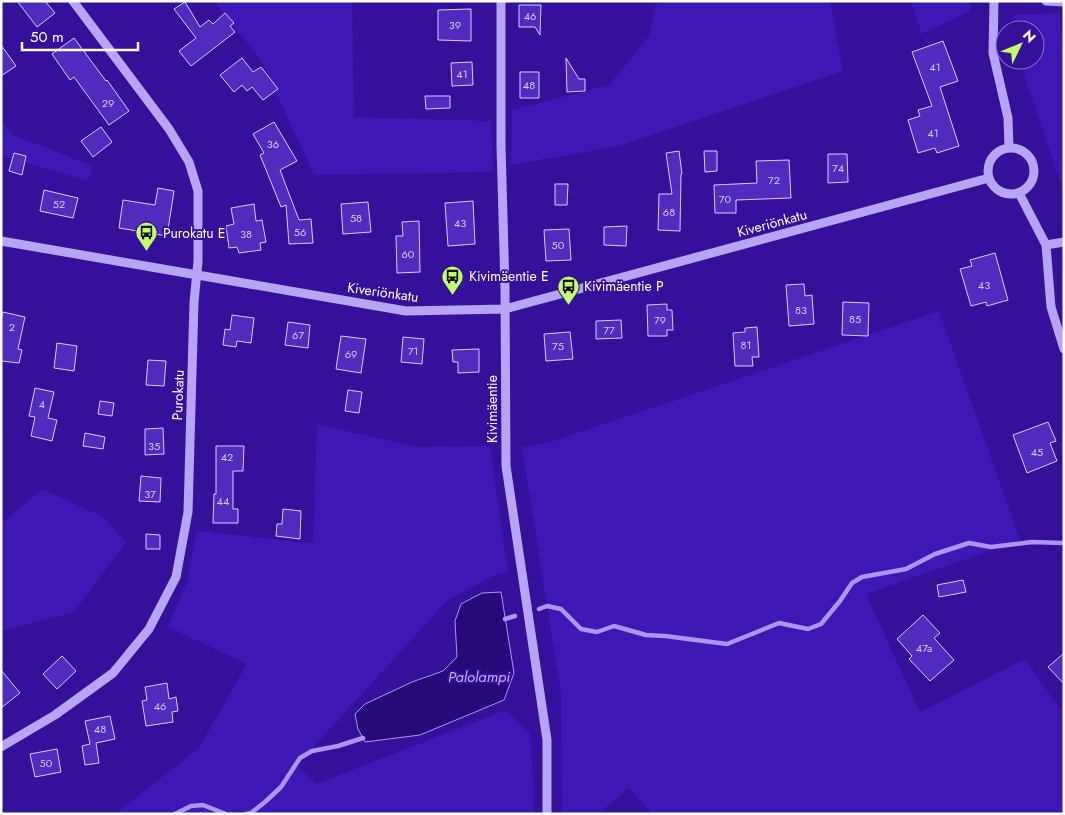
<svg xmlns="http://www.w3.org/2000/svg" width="1065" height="815" font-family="Jost,sans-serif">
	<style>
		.green { fill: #3e18b5 }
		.water { fill: #260a77; stroke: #ac95f8 }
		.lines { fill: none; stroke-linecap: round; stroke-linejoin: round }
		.stream { stroke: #ac95f8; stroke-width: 4.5 }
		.building { fill: #4f2cbe; stroke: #d8ccfe }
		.minor { stroke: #b7a4f5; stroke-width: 9 }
		.labels { text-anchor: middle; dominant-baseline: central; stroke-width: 4; stroke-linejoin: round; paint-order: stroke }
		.number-label { font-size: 11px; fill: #d3caef }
		.street-label { font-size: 14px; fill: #fff; stroke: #34109b }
		.poi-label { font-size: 14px; fill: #fff; stroke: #34109b; text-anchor: start }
		.water-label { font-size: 15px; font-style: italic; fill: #c2b0fb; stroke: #34109b }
	</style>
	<rect width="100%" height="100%" fill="#34109b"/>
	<path class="green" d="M214,1H352L354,117L491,121L493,172L314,175L261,60Z
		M657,1H830L843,71L619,146L511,165L512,110L609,85L649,36Z
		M911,1H970V11L922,34Z
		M1060,13L1064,62V193L1019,60H1035V30H1014L1013,15Z
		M1,119L13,135L93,166L88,181L4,156L1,153Z
		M939,311L1020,540L866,594L920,712L1025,659L1064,715V814H652L629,788L598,814H562L561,694L522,447L548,443Z
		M317,424L416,447L490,446L508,572L493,576L448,600L297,765L316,784L506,710L530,734L533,777L534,814H115L199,748L247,664L168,627L187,582L197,531L313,543Z
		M42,489L103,517L126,542L74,612L1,631V524Z"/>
	<path class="water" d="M501,592L514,673L504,700L420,735L365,742L358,729L355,714L365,704L412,682L443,671L457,657L455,621L461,604L482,593Z"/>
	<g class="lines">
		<path class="stream" d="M539,609L547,606L561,609L581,629L597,632L614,626L646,635L665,636L727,644L779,623L808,629L821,624L840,601L852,583L862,577L906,569L935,554L969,543L991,547L1032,542L1064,543
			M505,619L515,616
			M175,814L191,806L203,805L226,814
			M246,814L251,813L265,802L281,787L300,758L312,751L338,746L363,738"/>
	</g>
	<path class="building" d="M17,1H45L55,13L37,27Z
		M185,2L200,27L209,20L213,24L225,13L234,23L230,26L235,32L191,66L179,51L196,38L174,9Z
		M519,5H541L540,35L535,27H519Z
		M471,9V41L438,40V10Z
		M74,38L106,81L107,80L129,111L109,125L74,77L70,80L52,54Z
		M943,41L958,81L940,87L959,146L937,153L935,148L918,153L908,120L920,116L918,110L932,106L912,52Z
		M1,45L16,66L1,76Z
		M242,58L253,72L261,67L278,89L263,100L252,87L247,91L242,85L234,92L220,75Z
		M566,58L579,79H585V91L567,92Z
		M472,62L473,85L452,86L451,63Z
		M520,72H539V98H520Z
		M425,96H450V108L426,109Z
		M274,122L297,161L280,170L299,220L311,219L313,243L289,244L286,205L281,207L260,155L264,153L253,134Z
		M101,127L112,142L93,157L81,141Z
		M679,151L682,174H681L680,231L658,230L659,194H672L666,153Z
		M704,151H717V171L705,172Z
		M14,153L26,156L22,175L9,171Z
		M828,154H847L848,182L828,183Z
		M789,160L791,198L736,200V213H715L714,185L757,183L756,161Z
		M555,184H568L567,205H555Z
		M158,188L174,191L167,236L119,228L123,200L155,205Z
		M44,190L78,198L73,218L40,211Z
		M473,201L475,244L448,246L445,203Z
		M368,202L371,232L343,234L341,204Z
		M254,204L256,221L262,220L266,242L260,243L261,250L239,253L237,247L229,248L226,226L234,224L231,208Z
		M419,221L420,272L397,273L396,236H403L402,222Z
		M627,226L626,246L604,245V227Z
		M569,229L571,260L546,261L544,230Z
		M995,253L1008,300L987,306L986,302L971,306L960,269L972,266L970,260Z
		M804,284L805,296L812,295L814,324L789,326L786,285Z
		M843,302L869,303L868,336L842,335Z
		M667,304V310H672L673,330H667V336H648L647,305Z
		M3,312L25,317L18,349L22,350L19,363L1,361V320Z
		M232,315L254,318L251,343L237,341L236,347L223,345L225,329L230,330Z
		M621,320L622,338L596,339V321Z
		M288,322L310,325L308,348L285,345Z
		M757,327L759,357H752L753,366H735L733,333L745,332V328Z
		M570,332L573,359L546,361L544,334Z
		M341,336L366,339L361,373L336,369Z
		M403,337L424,339L422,364L401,362Z
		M57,343L77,346L74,371L54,368Z
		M479,349V372L458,373V362H453L452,350Z
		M148,360L166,361L164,386L146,385Z
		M35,388L54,392L48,418L57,420L52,441L31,436L35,417L29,416Z
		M348,390L362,392L359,413L345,411Z
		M100,401L114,403L112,416L98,414Z
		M1048,422L1056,441L1050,443L1057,461L1027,473L1013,435Z
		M163,428L164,454L145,455V429Z
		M85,433L105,437L103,449L83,446Z
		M216,446H244L243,471H233V509H238V523H213L214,494H216Z
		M141,476L161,478L160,502L139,501Z
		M283,509L301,511L300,539L276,536L277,524H282Z
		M146,534L160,535V549H146Z
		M963,580L966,592L939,597L937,585Z
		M923,615L940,633L934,638L954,660L930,681L909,659L912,656L897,639Z
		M1064,653V684L1048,667Z
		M62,656L76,671L57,689L43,674Z
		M1,670L20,693L1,708Z
		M167,683L169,699L176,697L178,711L172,712L173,722L146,726L142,701L147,700L145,687Z
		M110,716L115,739L96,743L99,763L85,765L82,746L90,744L85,721Z
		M57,749L61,772L35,777L30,754Z"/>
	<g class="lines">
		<path class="minor" d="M501,1V146L505,288L506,466L547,740V814
			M994,1L993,53L1008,118L1009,148
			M1046,1L1064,2
			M988 171a23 23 0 1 1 46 0a23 23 0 1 1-46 0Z
			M1019,193L1046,245L1051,307L1064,349
			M1,241L406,311L505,309L989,178
			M1046,245L1064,242
			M1,747L55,715L113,673L149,629L176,577L188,512L194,302L198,261V191L189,162L169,129L73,1"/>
	</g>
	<defs>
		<symbol id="bus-pin" viewBox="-11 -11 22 30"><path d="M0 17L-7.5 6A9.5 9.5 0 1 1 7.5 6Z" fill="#c2ff67" stroke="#34109b"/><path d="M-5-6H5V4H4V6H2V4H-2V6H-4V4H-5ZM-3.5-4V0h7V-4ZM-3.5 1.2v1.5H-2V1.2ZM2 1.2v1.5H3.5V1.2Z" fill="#111"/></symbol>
	</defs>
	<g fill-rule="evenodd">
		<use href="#bus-pin" x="134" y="220" width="25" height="34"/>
		<use href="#bus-pin" x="440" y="264" width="25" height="34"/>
		<use href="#bus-pin" x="556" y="274" width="25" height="34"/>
	</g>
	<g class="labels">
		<g class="number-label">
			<text x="530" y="16">46</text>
			<text x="455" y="25">39</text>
			<text x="935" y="67">41</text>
			<text x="462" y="74">41</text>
			<text x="529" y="85">48</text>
			<text x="108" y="103">29</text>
			<text x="933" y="133">41</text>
			<text x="273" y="144">36</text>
			<text x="838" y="168">74</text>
			<text x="774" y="180">72</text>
			<text x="725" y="199">70</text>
			<text x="59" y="204">52</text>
			<text x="669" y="212">68</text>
			<text x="356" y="218">58</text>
			<text x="460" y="223">43</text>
			<text x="300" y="232">56</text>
			<text x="246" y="234">38</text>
			<text x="558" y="245">50</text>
			<text x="408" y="254">60</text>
			<text x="984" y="285">43</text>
			<text x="801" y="310">83</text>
			<text x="855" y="319">85</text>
			<text x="660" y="320">79</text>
			<text x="12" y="327">2</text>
			<text x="609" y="330">77</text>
			<text x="298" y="335">67</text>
			<text x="746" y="345">81</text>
			<text x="558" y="346">75</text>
			<text x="413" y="351">71</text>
			<text x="351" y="354">69</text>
			<text x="42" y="404">4</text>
			<text x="154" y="446">35</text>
			<text x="1037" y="452">45</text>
			<text x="227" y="457">42</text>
			<text x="150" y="494">37</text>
			<text x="223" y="501">44</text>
			<text x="924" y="648">47a</text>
			<text x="160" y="706">46</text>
			<text x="100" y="729">48</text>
			<text x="46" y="763">50</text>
		</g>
		<g class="street-label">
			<text transform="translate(772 223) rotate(-15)">Kiveriönkatu</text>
			<text transform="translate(383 292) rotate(8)">Kiveriönkatu</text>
			<text transform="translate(178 395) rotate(-88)">Purokatu</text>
			<text transform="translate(492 409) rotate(-90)">Kivimäentie</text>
		</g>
		<g class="poi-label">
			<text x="163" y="233">Purokatu E</text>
			<text x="469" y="276">Kivimäentie E</text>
			<text x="584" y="286">Kivimäentie P</text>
		</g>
		<g class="water-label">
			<text x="479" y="677">Palolampi</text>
		</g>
	</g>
	<rect width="1065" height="815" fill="none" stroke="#ffffff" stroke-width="5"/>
	<g transform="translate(1020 45) rotate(47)"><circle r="24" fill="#34109b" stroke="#8570c3"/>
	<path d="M0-4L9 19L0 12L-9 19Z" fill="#c2ff67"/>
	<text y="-8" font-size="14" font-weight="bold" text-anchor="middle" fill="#ffffff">N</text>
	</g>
	<path d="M22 42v8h116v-8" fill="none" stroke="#ffffff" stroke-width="2.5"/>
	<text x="30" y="42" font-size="15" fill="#ffffff" stroke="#34109b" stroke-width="4" paint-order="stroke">50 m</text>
</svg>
